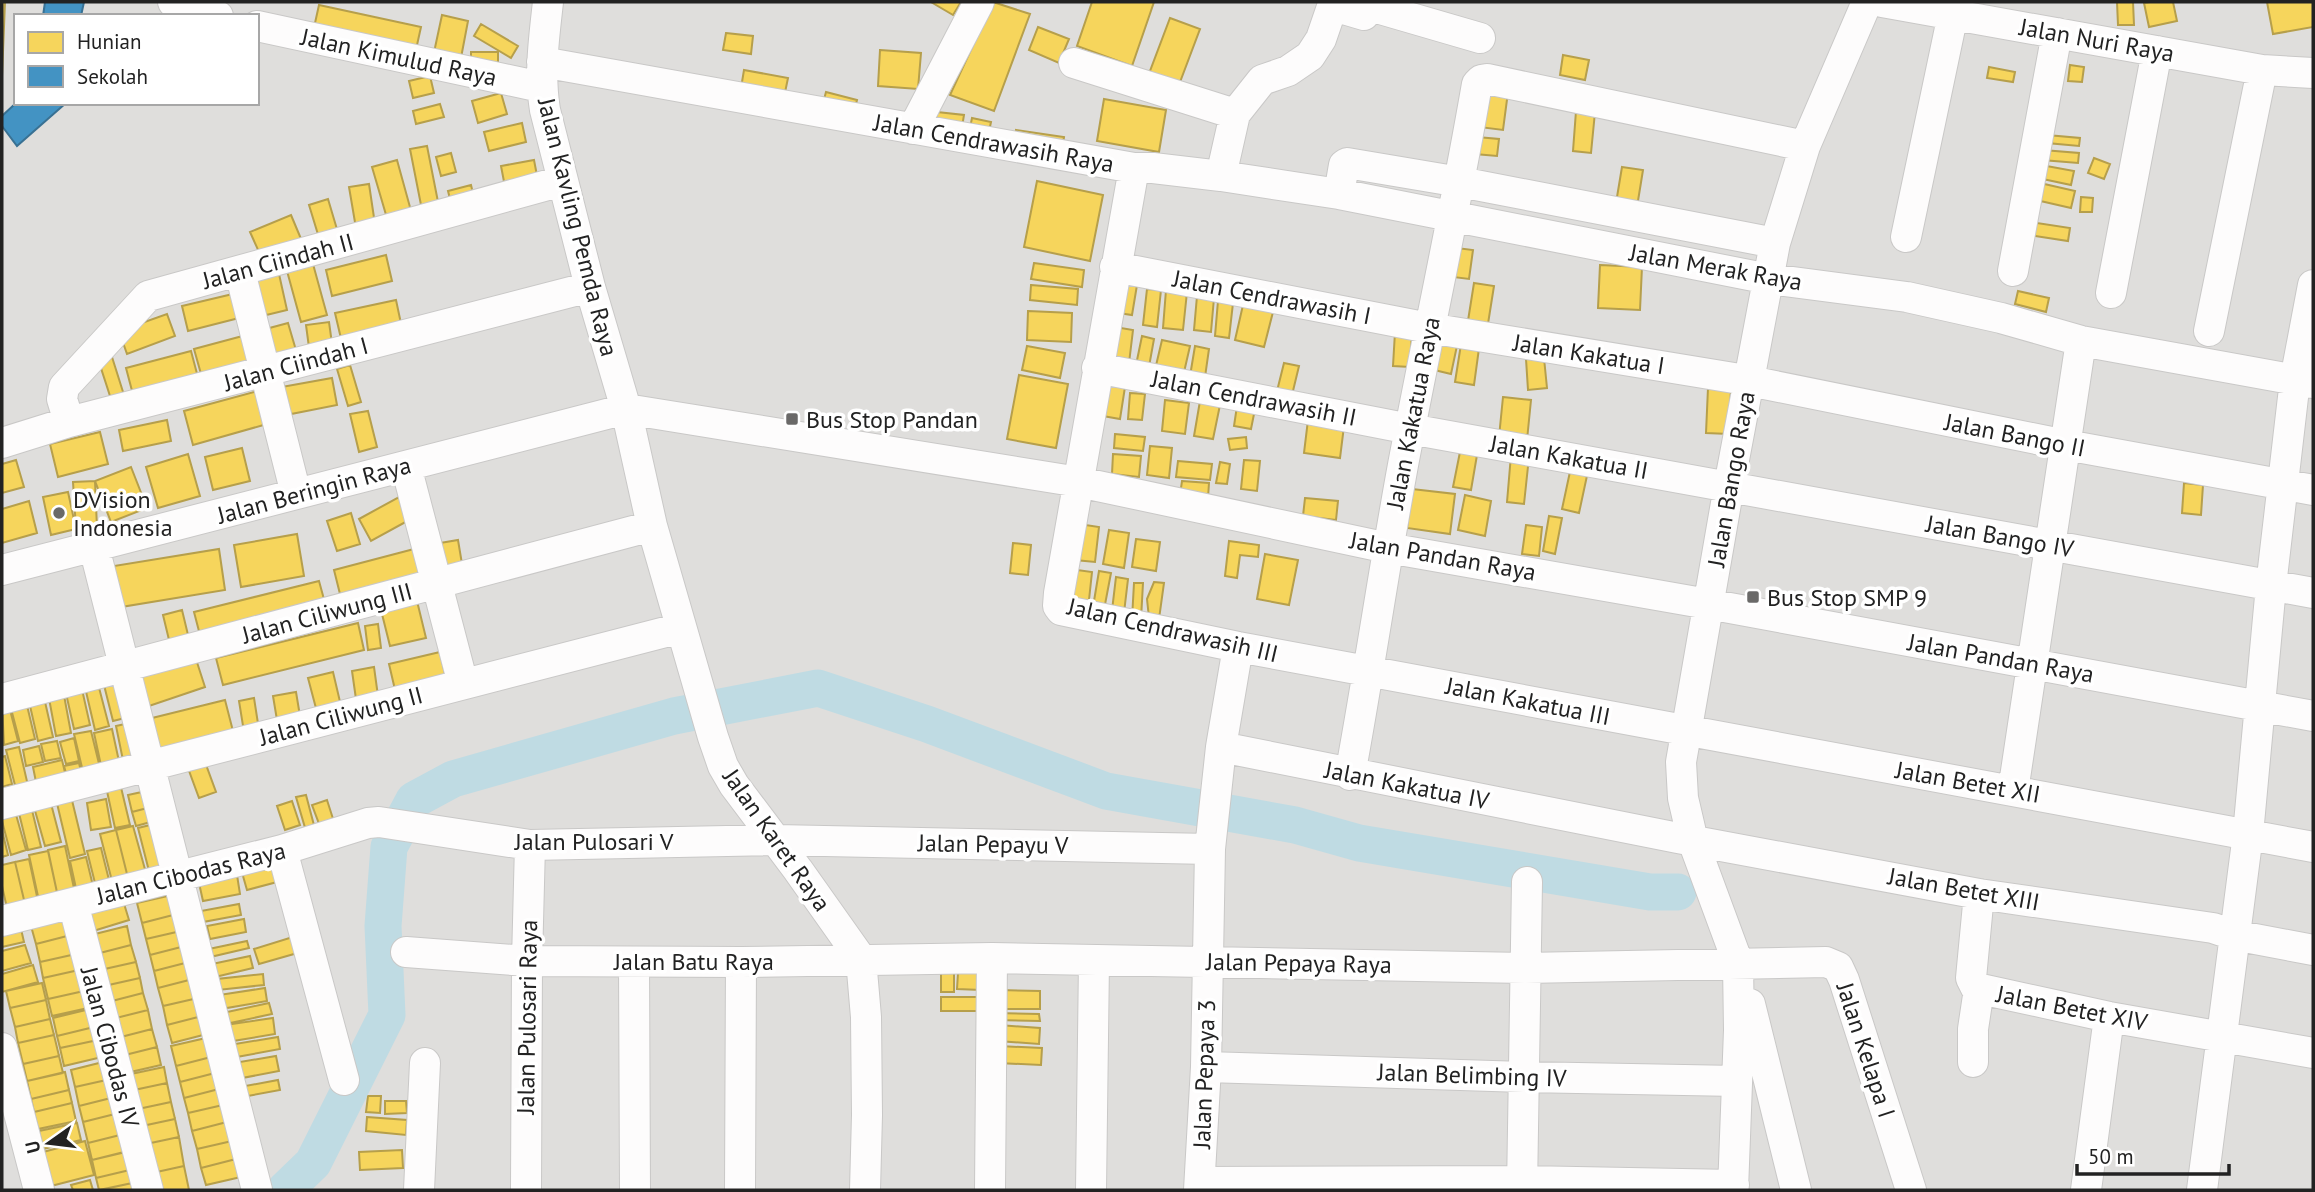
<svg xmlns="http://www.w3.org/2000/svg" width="2315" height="1192" font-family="'PT Sans',sans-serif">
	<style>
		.residential { fill: #dfdedc; fill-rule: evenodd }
		.homes { fill: #f6d55c; stroke: #b69f4b; stroke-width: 2 }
		.schools { fill: #4393c3; stroke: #397193; stroke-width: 2 }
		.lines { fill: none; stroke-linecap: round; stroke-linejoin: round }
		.river { stroke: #bfdbe3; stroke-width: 37 }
		.minor-casing { stroke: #c9c8c7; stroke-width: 32 }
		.minor { stroke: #fdfcfc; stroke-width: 30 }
		.poi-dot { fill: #6a6968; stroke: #fff; stroke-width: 2.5 }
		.labels { text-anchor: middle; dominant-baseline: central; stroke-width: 7; stroke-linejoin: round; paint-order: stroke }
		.street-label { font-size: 24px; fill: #222; stroke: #fff }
		.poi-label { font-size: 24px; fill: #222; stroke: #fff; text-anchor: start }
	</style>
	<rect width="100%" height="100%" fill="#f0eeeb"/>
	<path class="residential" d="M2,2H2313V1190H2ZM16,16H257V103H16Z"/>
	<path class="homes" d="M2,2H5L2,76Z
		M931,2H961L953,15Z
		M993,2L1030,14L994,111L950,95Z
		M1092,2H1154L1132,66L1077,46Z
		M2117,2H2133L2134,25H2118Z
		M2150,2H2173L2177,21L2149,27L2144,3Z
		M2267,2H2313V27L2273,34Z
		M319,5L421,27L415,54L313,32Z
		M442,15L468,21L460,63L433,57Z
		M1170,18L1200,29L1177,90L1147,79Z
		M481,24L518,46L511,58L474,36Z
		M1038,27L1069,39L1059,63L1029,50Z
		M726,33L753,36L751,54L723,50Z
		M880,50L921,53L918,89L878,86Z
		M471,52H498V63L471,64Z
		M1563,55L1589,60L1585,80L1560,75Z
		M2070,65L2084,67L2082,82L2068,81Z
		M1989,67L2015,72L2013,82L1987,78Z
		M744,70L788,78L783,102L740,94Z
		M430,76L434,93L413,98L409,81Z
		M1484,88L1508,92L1503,130L1479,127Z
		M826,92L857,100L853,116L822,107Z
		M501,93L507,114L478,123L472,101Z
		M1104,99L1166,110L1159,152L1097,141Z
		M440,104L444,117L416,124L413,111Z
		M1576,111L1595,112L1591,153L1573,151Z
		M937,112L964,115L961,133L934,129Z
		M972,118L991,122L988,136L969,133Z
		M522,123L526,142L489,151L484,132Z
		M1016,130L1064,137L1062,150L1014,143Z
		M2047,135L2080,138L2079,146L2047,143Z
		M1477,137L1499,139L1497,156L1475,154Z
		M427,146L440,212L423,215L410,149Z
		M2043,150L2079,153L2078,163L2042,160Z
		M451,153L456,172L441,176L436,157Z
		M2094,158L2110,164L2104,179L2088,173Z
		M397,160L413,218L389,225L372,167Z
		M534,160L539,186L506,192L501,166Z
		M2041,165L2074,171L2071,185L2038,178Z
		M1622,167L1643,170L1637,207L1616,203Z
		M1037,181L1103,195L1090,261L1024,247Z
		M2040,183L2075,191L2071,208L2036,200Z
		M369,184L376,231L357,234L349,187Z
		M471,185L475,202L452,207L448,191Z
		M2081,197L2093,198L2092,212H2080Z
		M328,199L339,236L320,241L309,205Z
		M291,215L304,246L264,263L250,232Z
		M2030,222L2070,228L2068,241L2028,235Z
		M1449,247L1473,250L1469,279L1445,276Z
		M386,255L392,281L332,296L326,270Z
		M1034,263L1084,270L1082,287L1031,279Z
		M313,264L327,315L301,322L287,271Z
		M1600,265L1642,267L1640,310L1598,308Z
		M279,274L287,310L258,317L250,281Z
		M1122,282L1137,285L1132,315L1118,313Z
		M1474,283L1494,286L1487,330L1467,327Z
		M1031,285L1078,289L1077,305L1030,300Z
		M1147,289L1161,290L1157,327L1143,325Z
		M1166,290L1187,292L1183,330L1163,328Z
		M2018,291L2049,298L2046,312L2015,304Z
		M237,293L243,317L188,331L182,306Z
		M1197,296L1214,298L1211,332L1194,330Z
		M396,300L403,333L343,347L335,313Z
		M1218,301L1233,303L1229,338L1215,336Z
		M1243,305L1273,312L1264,347L1235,340Z
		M1028,311L1072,313L1071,342L1027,340Z
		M167,314L175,336L127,354L119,331Z
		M329,322L333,351L310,355L306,325Z
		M288,323L298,357L272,364L262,330Z
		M1115,327L1133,330L1129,363L1111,360Z
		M1395,332L1412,333L1410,367L1393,366Z
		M250,334L259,366L203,381L194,349Z
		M1142,336L1154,339L1148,372L1135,370Z
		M1438,336L1458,341L1451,374L1430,369Z
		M1462,338L1480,341L1474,385L1455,382Z
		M1162,340L1190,346L1182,381L1154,374Z
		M1027,346L1065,353L1060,378L1022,370Z
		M1195,346L1209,349L1204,384L1189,382Z
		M191,351L200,385L135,402L126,368Z
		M112,357L124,395L111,399L99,362Z
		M1544,358L1547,388L1528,390L1526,359Z
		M1284,363L1299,366L1292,395L1277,391Z
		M350,365L361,402L348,406L337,369Z
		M1019,375L1068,384L1056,448L1007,439Z
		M332,378L337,405L281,416L276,388Z
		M1102,383L1125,387L1120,419L1097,415Z
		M1708,388L1731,389L1729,434L1706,433Z
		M258,391L267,424L193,445L184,411Z
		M1130,393L1145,394L1142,420L1128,419Z
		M1503,397L1531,400L1527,440L1499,437Z
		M1165,400L1189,403L1185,434L1162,431Z
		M1200,401L1220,405L1213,439L1194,436Z
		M1237,406L1255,409L1251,429L1234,426Z
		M368,411L377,447L359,452L350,414Z
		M167,420L171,441L123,451L119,430Z
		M1308,420L1344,426L1340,458L1304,453Z
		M100,432L108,464L58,477L50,444Z
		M1115,434L1145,437L1143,451L1114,448Z
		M1246,437L1247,448L1230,450L1228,439Z
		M1150,446L1172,448L1169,478L1147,475Z
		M242,448L250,481L213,490L205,457Z
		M1460,452L1477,455L1471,490L1453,487Z
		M188,454L200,496L158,508L146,467Z
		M1113,454L1141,456L1139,477L1112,474Z
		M1511,455L1529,457L1524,504L1507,502Z
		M16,460L24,487L2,493V464Z
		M1244,460L1260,461L1257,491L1241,489Z
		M1178,461L1212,464L1210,480L1176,477Z
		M1220,462L1230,464L1227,484L1216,483Z
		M131,467L147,508L111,522L95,481Z
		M1571,467L1588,471L1579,513L1562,509Z
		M95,481L97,528L76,529L73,482Z
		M1182,481L1209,483L1208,498L1180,495Z
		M2184,483L2203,485L2201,515L2182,513Z
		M1412,489L1455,494L1450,534L1407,528Z
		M68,492L76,529L51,535L43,497Z
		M1465,495L1491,501L1485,536L1458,530Z
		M399,497L411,519L371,541L359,519Z
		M1305,498L1338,501L1336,520L1303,516Z
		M29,501L37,533L2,543V509Z
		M351,513L360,544L337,551L327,521Z
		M1549,516L1562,518L1555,554L1543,551Z
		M1079,524L1099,527L1095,562L1075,560Z
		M1526,525L1542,527L1539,556L1522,554Z
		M1109,530L1129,533L1124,568L1103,564Z
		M297,534L304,576L241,587L234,545Z
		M1136,539L1160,542L1156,571L1132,567Z
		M458,540L463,570L439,574L434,544Z
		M1229,541L1259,545L1258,557L1240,555L1237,578L1225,576Z
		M1013,543L1031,545L1028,575L1010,573Z
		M219,549L225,590L121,607L114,566Z
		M414,549L421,573L340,594L334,570Z
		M1265,554L1298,560L1289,605L1257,599Z
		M1070,569L1092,572L1088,609L1065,606Z
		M1099,571L1111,573L1103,615L1092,613Z
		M1116,577L1128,579L1123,621L1111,619Z
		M319,581L325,603L200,635L194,612Z
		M1154,582L1164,583L1159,619L1149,618L1147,599Z
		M1134,583H1143L1141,619H1132Z
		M417,601L426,638L390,646L381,610Z
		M182,610L189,639L170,644L163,615Z
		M358,623L364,650L223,685L216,658Z
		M378,624L381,648L368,650L365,626Z
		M440,652L447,683L396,694L389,664Z
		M194,653L205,687L149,706L138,671Z
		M374,667L378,696L356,699L352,671Z
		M333,672L341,706L317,712L308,678Z
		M119,677L129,717L113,721L103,681Z
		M97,680L109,726L95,730L84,683Z
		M81,685L90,725L74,729L65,689Z
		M63,690L71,733L56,736L48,693Z
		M296,692L300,716L277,720L273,696Z
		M43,693L53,737L38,741L28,697Z
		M25,697L35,739L20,743L9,701Z
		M254,698L259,730L244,732L239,701Z
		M225,700L234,735L157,755L148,719Z
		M8,702L18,741L4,745L2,704Z
		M134,722L144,765L125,770L116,726Z
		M112,729L120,766L102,770L94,733Z
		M91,731L102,776L85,780L74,734Z
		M74,738L79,761L66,764L60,742Z
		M57,741L61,758L45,761L41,744Z
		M39,746L43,762L26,766L23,750Z
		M19,747L29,790L17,793L6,750Z
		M5,756L12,784L2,787V757Z
		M62,760L68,785L38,792L33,767Z
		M205,762L216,792L199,798L188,768Z
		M79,763L83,780L69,784L64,766Z
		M119,779L130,825L115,828L105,782Z
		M151,790L155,806L132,812L128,795Z
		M70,792L85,854L70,858L55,795Z
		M306,795L315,829L306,831L296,797Z
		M49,796L61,842L45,846L32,800Z
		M106,799L111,827L91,830L87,803Z
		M327,800L335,825L321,829L312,805Z
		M292,801L300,825L285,830L277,806Z
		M30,802L41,847L28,850L17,805Z
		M13,804L26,850L11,855L2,821V807Z
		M155,806L158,820L136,826L132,812Z
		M158,823L169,866L149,871L138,828Z
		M133,826L146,873L128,878L116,830Z
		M2,830L8,855L2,857Z
		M116,830L128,878L112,881L100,834Z
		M65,846L75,893L58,897L48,850Z
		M101,848L110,884L96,887L87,851Z
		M48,851L58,897L39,901L29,855Z
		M86,857L94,890L77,893L70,861Z
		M29,859L38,901L25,904L15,862Z
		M275,860L281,881L247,890L241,869Z
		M15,862L25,904L7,908L2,886V865Z
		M237,875L240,894L203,901L199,883Z
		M172,895L177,914L142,923L137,903Z
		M122,897L129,920L90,932L84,909Z
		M239,904L241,915L203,922L201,911Z
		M177,914L181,931L146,939L142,923Z
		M67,918L71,935L36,944L31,926Z
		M244,919L246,932L210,939L207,926Z
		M127,926L131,945L96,954L91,935Z
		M21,929L24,942L2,947V933Z
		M181,931L185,946L150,955L146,939Z
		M71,935L76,954L40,962L36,944Z
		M296,936L301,952L259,964L254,949Z
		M247,941L249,948L206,958L204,950Z
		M25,945L31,963L2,971V951Z
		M131,945L136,962L100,970L96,954Z
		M185,946L189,962L154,971L150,955Z
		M76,954L79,970L43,978L40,962Z
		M250,956L253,968L215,977L212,964Z
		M136,962L140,978L104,986L100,970Z
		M189,962L193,979L158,988L154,971Z
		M33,965L38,982L2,992V974Z
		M941,969H954V992H941Z
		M79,970L84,991L48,999L43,978Z
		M958,973H981V990L957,989Z
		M263,974L264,985L218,990L217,979Z
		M140,978L143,993L108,1002L104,986Z
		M193,979L198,998L163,1006L158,988Z
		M42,983L46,1000L10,1008L6,991Z
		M265,988L267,1001L221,1009L219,995Z
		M999,990L1040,991V1009H999Z
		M84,991L88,1008L52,1016L48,999Z
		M143,993L148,1010L112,1019L108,1002Z
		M941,997H978V1011H941Z
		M198,998L202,1016L167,1025L163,1006Z
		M46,1000L50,1019L15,1027L10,1008Z
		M269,1003L272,1014L221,1025L218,1014Z
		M90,1009L94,1027L57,1036L53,1018Z
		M148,1010L152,1029L117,1038L112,1019Z
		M995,1013L1039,1014L1040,1021L995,1020Z
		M202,1016L207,1034L172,1043L167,1025Z
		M273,1018L275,1034L227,1042L225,1025Z
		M50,1019L54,1035L18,1043L15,1027Z
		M999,1025L1040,1028L1039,1044L998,1041Z
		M94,1027L98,1040L60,1048L57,1036Z
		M152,1029L157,1047L121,1056L117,1038Z
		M54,1035L59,1056L23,1064L18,1043Z
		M278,1037L280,1049L231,1058L229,1045Z
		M206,1038L211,1057L176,1066L171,1046Z
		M98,1040L102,1057L64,1066L60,1048Z
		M999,1046L1042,1048L1041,1065L998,1063Z
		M157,1047L161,1065L126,1073L121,1056Z
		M59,1056L63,1073L27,1081L23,1064Z
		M276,1056L279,1071L237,1079L234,1063Z
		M211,1057L215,1073L180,1082L176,1066Z
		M107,1061L111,1079L75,1087L71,1070Z
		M164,1067L167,1083L134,1090L131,1074Z
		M65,1072L69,1090L31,1099L27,1081Z
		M215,1073L219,1089L184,1098L180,1082Z
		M111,1079L115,1097L79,1106L75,1087Z
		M278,1080L280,1090L242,1097L240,1087Z
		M167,1083L171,1102L138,1109L134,1090Z
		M219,1089L223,1105L188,1113L184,1098Z
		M69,1090L72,1103L34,1112L31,1099Z
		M368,1096H381L380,1113L366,1112Z
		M115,1097L119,1113L83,1122L79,1106Z
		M385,1101H406L407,1113L385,1114Z
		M171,1102L175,1119L142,1126L138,1109Z
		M72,1103L76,1121L38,1129L34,1112Z
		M223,1105L227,1122L192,1131L188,1113Z
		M119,1113L124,1134L88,1143L83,1122Z
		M367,1117L407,1120L406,1135L366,1131Z
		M175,1119L179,1137L146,1144L142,1126Z
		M227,1122L232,1141L197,1149L192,1131Z
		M77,1123L81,1140L43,1149L39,1131Z
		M124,1134L128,1151L92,1160L88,1143Z
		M179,1137L184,1166L152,1173L146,1144Z
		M85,1141L94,1175L51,1186L43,1152Z
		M232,1141L236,1159L201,1168L197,1149Z
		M402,1150L403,1168L360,1170L359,1152Z
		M130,1151L134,1169L96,1178L92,1160Z
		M236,1159L241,1177L206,1185L201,1168Z
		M184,1166L189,1190H156L152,1173Z
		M134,1169L137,1182L99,1190L96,1178Z
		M90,1180L93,1190H73L71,1185Z
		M137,1182L139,1190H100Z"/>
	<path class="schools" d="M45,2H84L81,16H43Z
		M16,103H66L17,146L2,126V116Z"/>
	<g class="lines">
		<path class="river" d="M285,1190L313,1163L387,1015L383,926L389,847L414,800L453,779L674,716L818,688L927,724L1106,791L1295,825L1359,843L1650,892H1678"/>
		<defs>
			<path id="minor" d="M173,2L218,16
				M548,2C544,38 539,73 545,110L590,287L626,409L652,526L713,737L723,766L734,785L798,870L861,959L866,1017L867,1115L865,1190
				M1882,2L2262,70L2313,73
				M1370,6L1480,38
				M257,26L541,87
				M542,62L1134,168H1153L1221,176L1339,194L1769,279L1907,297L2001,318L2081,341L2313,383
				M1074,63L1235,114L1221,176
				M1235,114L1262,80L1288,71L1310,56L1321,39L1332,7H1337L1364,15L1371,2
				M913,129L979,2
				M1134,168L1059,593L1058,606L1061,610L1238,647L2313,847
				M1339,194L1344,165L1347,163L1460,182L1775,243
				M1906,237L1953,14
				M1115,267L1429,328L1740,379L2066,445L2313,490
				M2013,271L2057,33
				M240,272L296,494
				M2111,293L2157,51
				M2209,331L2262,70
				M1097,368L1410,429L2313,593
				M69,422L62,399L64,387L148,296L562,181
				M2,443L69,422L590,287
				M406,466L463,684
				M94,547L257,1190
				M2,570L626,409L1079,482L1388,548L1708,604L2313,716
				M1238,647L1221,747L1678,838L1979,894L2213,928L2234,935L2313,950
				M2,699L652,526
				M1350,775C1369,672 1384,568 1403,465C1427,338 1455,212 1477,84L1481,80L1487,79L1805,146
				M2013,791L2081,341
				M2,804L681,628
				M282,850L344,1080
				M1979,894L1971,978L1976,988L2109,1017L2313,1053
				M73,903L148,1190
				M2,921L282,850L368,823L379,822L530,845L776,840L1210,849
				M406,952L527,961L741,962L992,958L1525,968L1826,962L1838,967L1844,980L1911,1190
				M634,962L635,1190
				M1750,1004L1796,1190
				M2,1048L39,1190
				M1973,1062V1029L1979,989
				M1206,1067L1524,1077L1737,1081
				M1200,1182L1522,1181L1734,1185
				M419,1190L425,1063
				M526,1190L527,961L530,845
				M740,1190L741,962
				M990,1190L992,958
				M1091,1190L1094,961
				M1199,1190L1206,1067L1210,849L1221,747
				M1522,1190L1527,882
				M1733,1190L1739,1030L1738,963L1693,841L1683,798L1681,762L1729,486L1775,243L1805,146L1867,2
				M2086,1190L2109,1017
				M2202,1190L2248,834L2271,586L2295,380L2313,285"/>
		</defs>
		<use href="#minor" class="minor-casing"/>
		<use href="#minor" class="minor"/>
	</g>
	<g class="poi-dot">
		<rect x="785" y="412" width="14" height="14" rx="3.5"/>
		<circle cx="59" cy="513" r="7"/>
		<rect x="1746" y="590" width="14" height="14" rx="3.5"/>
	</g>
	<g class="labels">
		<g class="street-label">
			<text transform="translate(2097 40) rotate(10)">Jalan Nuri Raya</text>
			<text transform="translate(399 57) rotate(12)">Jalan Kimulud Raya</text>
			<text transform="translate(994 143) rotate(10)">Jalan Cendrawasih Raya</text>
			<text transform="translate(578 227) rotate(76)">Jalan Kavling Pemda Raya</text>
			<text transform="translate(278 261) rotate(-15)">Jalan Ciindah II</text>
			<text transform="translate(1716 267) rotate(10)">Jalan Merak Raya</text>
			<text transform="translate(1272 297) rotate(11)">Jalan Cendrawasih I</text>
			<text transform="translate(1589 354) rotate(9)">Jalan Kakatua I</text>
			<text transform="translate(296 364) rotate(-15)">Jalan Ciindah I</text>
			<text transform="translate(1254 398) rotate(11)">Jalan Cendrawasih II</text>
			<text transform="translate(1413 413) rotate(-79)">Jalan Kakatua Raya</text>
			<text transform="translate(2015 435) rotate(11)">Jalan Bango II</text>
			<text transform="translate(1569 457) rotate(10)">Jalan Kakatua II</text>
			<text transform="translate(1731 479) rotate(-80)">Jalan Bango Raya</text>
			<text transform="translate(314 490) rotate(-15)">Jalan Beringin Raya</text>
			<text transform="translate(2000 536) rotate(10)">Jalan Bango IV</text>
			<text transform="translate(1443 556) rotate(10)">Jalan Pandan Raya</text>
			<text transform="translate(327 613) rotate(-15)">Jalan Ciliwung III</text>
			<text transform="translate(1173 630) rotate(13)">Jalan Cendrawasih III</text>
			<text transform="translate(2001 658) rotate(10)">Jalan Pandan Raya</text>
			<text transform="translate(1528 701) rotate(11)">Jalan Kakatua III</text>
			<text transform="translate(341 716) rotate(-15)">Jalan Ciliwung II</text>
			<text transform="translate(1968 782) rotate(10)">Jalan Betet XII</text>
			<text transform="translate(1407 785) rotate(11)">Jalan Kakatua IV</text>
			<text transform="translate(777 840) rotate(55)">Jalan Karet Raya</text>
			<text x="594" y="841">Jalan Pulosari V</text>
			<text transform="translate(993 844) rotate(1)">Jalan Pepayu V</text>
			<text transform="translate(191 873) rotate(-14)">Jalan Cibodas Raya</text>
			<text transform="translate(1964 889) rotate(10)">Jalan Betet XIII</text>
			<text x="694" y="961">Jalan Batu Raya</text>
			<text transform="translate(1299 963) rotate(1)">Jalan Pepaya Raya</text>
			<text transform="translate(2072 1008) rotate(11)">Jalan Betet XIV</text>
			<text transform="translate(527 1017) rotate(-89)">Jalan Pulosari Raya</text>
			<text transform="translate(110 1047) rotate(75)">Jalan Cibodas IV</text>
			<text transform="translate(1866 1050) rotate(72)">Jalan Kelapa I</text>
			<text transform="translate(1204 1074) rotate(-88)">Jalan Pepaya 3</text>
			<text transform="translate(1472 1075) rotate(2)">Jalan Belimbing IV</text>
		</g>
		<g class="poi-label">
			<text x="806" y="419">Bus Stop Pandan</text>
			<text x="73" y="499">DVision<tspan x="73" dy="28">Indonesia</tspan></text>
			<text x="1767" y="597">Bus Stop SMP 9</text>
		</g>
	</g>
	<rect width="2315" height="1192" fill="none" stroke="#222222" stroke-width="7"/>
	<rect x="14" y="14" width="245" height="91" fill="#ffffff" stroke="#a7a7a7" stroke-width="2"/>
	<rect x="28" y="32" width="35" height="21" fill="#f6d55c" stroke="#a7a7a7" stroke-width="2"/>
	<text x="77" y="49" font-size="21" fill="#222222">Hunian</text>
	<rect x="28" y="66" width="35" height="21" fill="#4393c3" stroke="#a7a7a7" stroke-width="2"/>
	<text x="77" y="84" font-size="21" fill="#222222">Sekolah</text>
	<g transform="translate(49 1143) rotate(256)" stroke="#ffffff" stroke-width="5" paint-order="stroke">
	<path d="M0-5L12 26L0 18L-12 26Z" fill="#222222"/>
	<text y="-10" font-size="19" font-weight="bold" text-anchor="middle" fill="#222222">U</text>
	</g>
	<path d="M2077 1164v10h152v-10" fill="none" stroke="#222222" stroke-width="3.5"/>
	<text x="2088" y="1164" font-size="21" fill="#222222" stroke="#ffffff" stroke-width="5" paint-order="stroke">50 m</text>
</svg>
